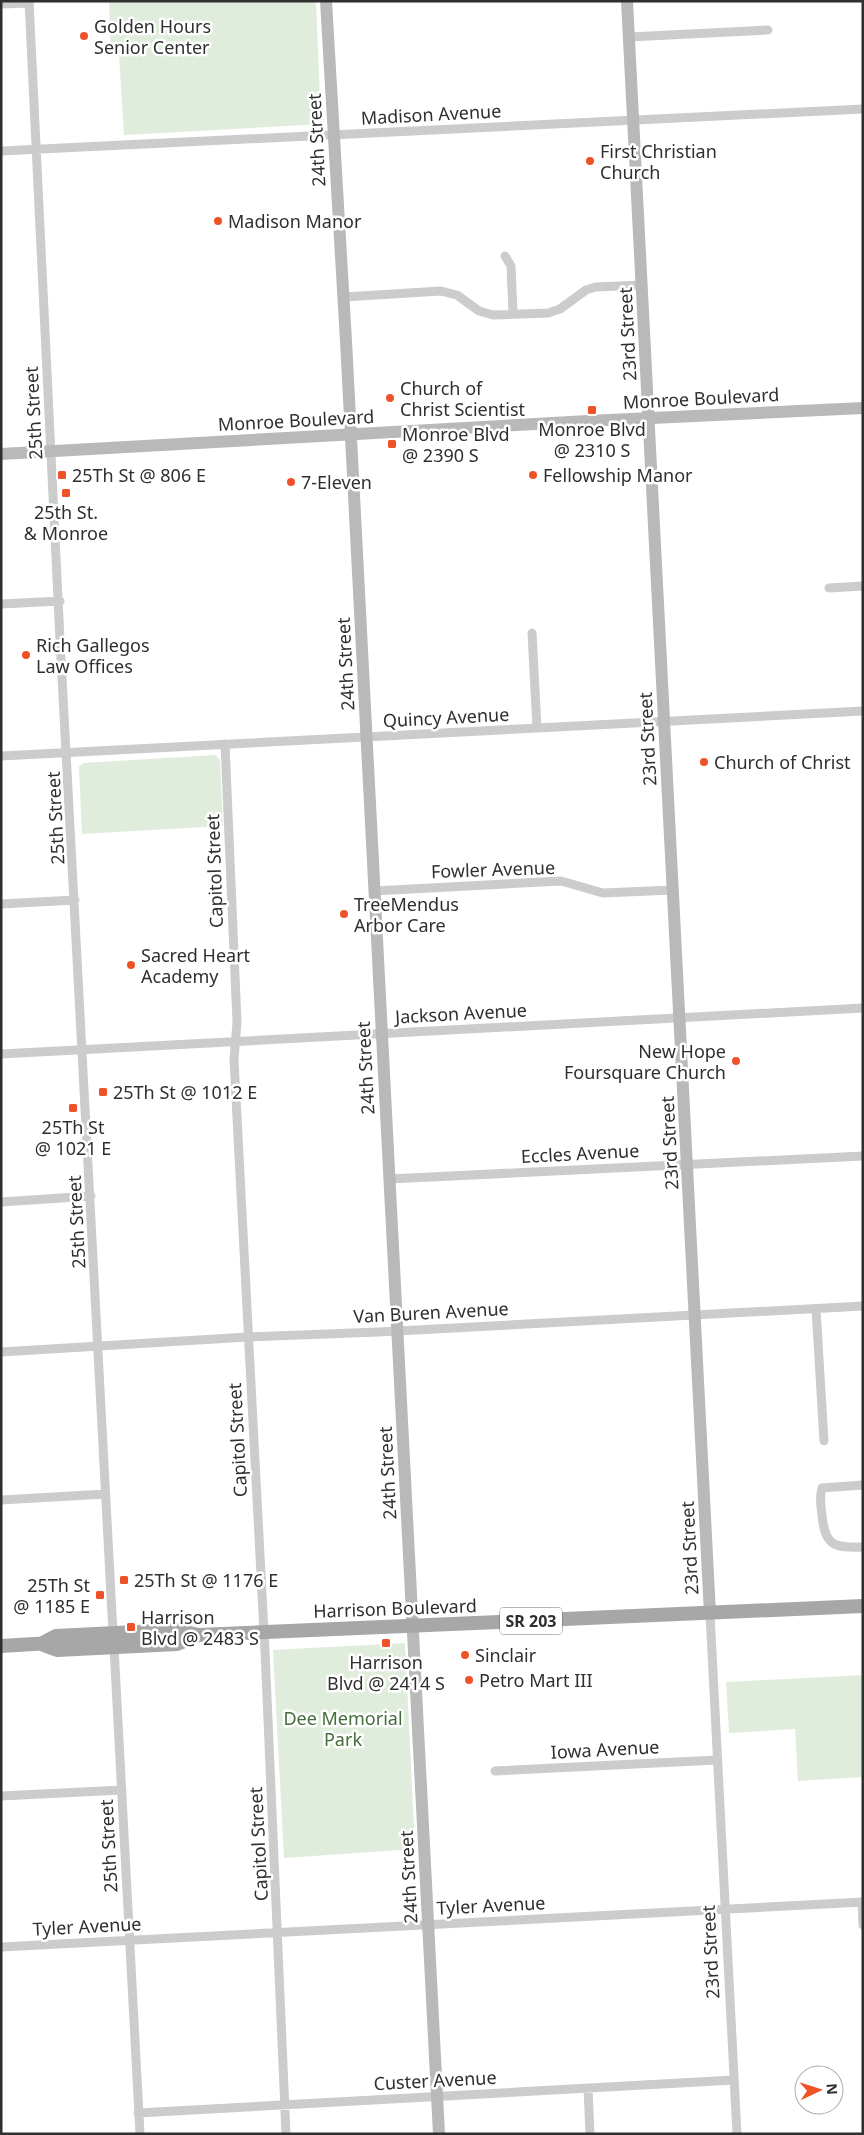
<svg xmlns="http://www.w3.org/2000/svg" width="864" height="2135" font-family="'Noto Sans',sans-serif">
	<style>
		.green { fill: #e0eddc }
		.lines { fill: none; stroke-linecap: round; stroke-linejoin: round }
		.street { stroke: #ccc; stroke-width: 9 }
		.secondary { stroke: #b9b9b9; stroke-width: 12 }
		.primary { stroke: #a7a7a7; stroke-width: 14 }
		.poi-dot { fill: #ef5227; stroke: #fff; stroke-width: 2 }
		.labels { text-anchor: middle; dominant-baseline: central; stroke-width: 5; stroke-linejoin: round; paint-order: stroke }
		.shield { fill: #fff; stroke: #6d6d6d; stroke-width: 1 }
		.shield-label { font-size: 16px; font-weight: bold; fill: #2f2f2f }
		.poi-label { font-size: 18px; fill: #2f2f2f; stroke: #fff; text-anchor: start }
		.street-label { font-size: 18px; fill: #2f2f2f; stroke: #fff }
		.park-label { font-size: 18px; fill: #436d39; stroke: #fff }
	</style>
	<rect width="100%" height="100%" fill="#fff"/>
	<path class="green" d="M109,1H316L321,124L124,135L119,55L111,56Z
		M216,755L220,760L223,826L82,834L79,767L83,763Z
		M405,1643L415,1849L284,1858L273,1650Z
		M863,1675V1777L798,1781L795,1729L729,1733L726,1682Z"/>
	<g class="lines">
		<path class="street" d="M29,1L60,640L113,1633
			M1,4L29,3
			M629,37L768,30
			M1,151L863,109
			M505,256L511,266L513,313
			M344,297L441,291L457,295L479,311L493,315L548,313L560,309L586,290L596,287L642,285
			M829,588L863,586
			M1,604L60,601
			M532,633L537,728
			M225,744L237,1022L234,1060L265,1651L286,2134
			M1,756L863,711
			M374,891L561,881L603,893L673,890
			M1,904L75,900
			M1,1054L863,1008
			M389,1179L863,1156
			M1,1202L91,1196
			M816,1309L824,1441
			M1,1352L248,1337L379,1332L863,1306
			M863,1485L822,1488C819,1498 821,1506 822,1515C825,1546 834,1548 863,1547
			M1,1500L106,1494
			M710,1614L737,2134
			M114,1647L140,2134
			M495,1771L717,1760
			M1,1796L122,1790
			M862,1902L863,1925
			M1,1947L863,1902
			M588,2088L590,2134
			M138,2113L734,2080"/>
		<path class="secondary" d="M326,1L346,341L439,2134
			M627,1L710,1614
			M1,454L588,421L863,408"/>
		<path class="primary" d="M41,1644L56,1636L176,1630L199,1635L863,1606
			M41,1644L57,1650L177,1644L199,1635
			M1,1646L50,1643"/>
	</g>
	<g class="poi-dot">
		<circle cx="84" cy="36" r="5"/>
		<circle cx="590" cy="161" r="5"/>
		<circle cx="218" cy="221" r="5"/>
		<circle cx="390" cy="398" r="5"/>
		<rect x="587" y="405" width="10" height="10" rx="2.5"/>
		<rect x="387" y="439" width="10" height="10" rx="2.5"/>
		<rect x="57" y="470" width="10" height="10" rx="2.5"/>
		<circle cx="533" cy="475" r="5"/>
		<circle cx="291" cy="482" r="5"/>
		<rect x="61" y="488" width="10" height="10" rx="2.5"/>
		<circle cx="26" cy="655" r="5"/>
		<circle cx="704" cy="762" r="5"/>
		<circle cx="344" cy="914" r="5"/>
		<circle cx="131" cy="965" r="5"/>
		<circle cx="736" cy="1061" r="5"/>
		<rect x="98" y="1087" width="10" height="10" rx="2.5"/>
		<rect x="68" y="1103" width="10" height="10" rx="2.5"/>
		<rect x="119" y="1575" width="10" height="10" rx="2.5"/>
		<rect x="95" y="1590" width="10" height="10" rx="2.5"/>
		<rect x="126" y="1622" width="10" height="10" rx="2.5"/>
		<rect x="381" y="1638" width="10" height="10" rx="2.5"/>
		<circle cx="465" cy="1655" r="5"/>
		<circle cx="469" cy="1680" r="5"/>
	</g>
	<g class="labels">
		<rect class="shield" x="500" y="1607.5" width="62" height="27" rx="4"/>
		<g class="shield-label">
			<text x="531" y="1621">SR 203</text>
		</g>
		<g class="poi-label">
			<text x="94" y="26">Golden Hours<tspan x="94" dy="21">Senior Center</tspan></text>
			<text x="600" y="151">First Christian<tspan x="600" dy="21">Church</tspan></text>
			<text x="228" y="221">Madison Manor</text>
			<text x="400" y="388">Church of<tspan x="400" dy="21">Christ Scientist</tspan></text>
			<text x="592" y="429" text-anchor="middle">Monroe Blvd<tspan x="592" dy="21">@ 2310 S</tspan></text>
			<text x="402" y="434">Monroe Blvd<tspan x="402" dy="21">@ 2390 S</tspan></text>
			<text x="72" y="475">25Th St @ 806 E</text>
			<text x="543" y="475">Fellowship Manor</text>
			<text x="301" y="482">7-Eleven</text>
			<text x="66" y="512" text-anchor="middle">25th St.<tspan x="66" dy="21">&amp; Monroe</tspan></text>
			<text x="36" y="645">Rich Gallegos<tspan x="36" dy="21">Law Offices</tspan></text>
			<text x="714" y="762">Church of Christ</text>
			<text x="354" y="904">TreeMendus<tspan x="354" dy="21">Arbor Care</tspan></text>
			<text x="141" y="955">Sacred Heart<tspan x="141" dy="21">Academy</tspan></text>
			<text x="726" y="1051" text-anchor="end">New Hope<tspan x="726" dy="21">Foursquare Church</tspan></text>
			<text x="113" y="1092">25Th St @ 1012 E</text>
			<text x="73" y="1127" text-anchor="middle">25Th St<tspan x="73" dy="21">@ 1021 E</tspan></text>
			<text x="134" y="1580">25Th St @ 1176 E</text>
			<text x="90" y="1585" text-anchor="end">25Th St<tspan x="90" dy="21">@ 1185 E</tspan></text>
			<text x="141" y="1617">Harrison<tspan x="141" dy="21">Blvd @ 2483 S</tspan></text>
			<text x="475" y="1655">Sinclair</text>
			<text x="386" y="1662" text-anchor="middle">Harrison<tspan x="386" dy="21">Blvd @ 2414 S</tspan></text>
			<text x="479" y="1680">Petro Mart III</text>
		</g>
		<g class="street-label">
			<text transform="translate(431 114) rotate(-3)">Madison Avenue</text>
			<text transform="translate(316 140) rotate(-93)">24th Street</text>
			<text transform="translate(627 334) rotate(-93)">23rd Street</text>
			<text transform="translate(701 398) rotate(-3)">Monroe Boulevard</text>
			<text transform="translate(33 413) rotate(-93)">25th Street</text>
			<text transform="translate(296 420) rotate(-3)">Monroe Boulevard</text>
			<text transform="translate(345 664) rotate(-93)">24th Street</text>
			<text transform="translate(446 717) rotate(-3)">Quincy Avenue</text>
			<text transform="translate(647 739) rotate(-93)">23rd Street</text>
			<text transform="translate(55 818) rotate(-93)">25th Street</text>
			<text transform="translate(493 869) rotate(-2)">Fowler Avenue</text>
			<text transform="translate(214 871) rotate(-92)">Capitol Street</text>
			<text transform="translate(461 1013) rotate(-3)">Jackson Avenue</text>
			<text transform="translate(365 1068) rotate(-93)">24th Street</text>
			<text transform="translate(669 1143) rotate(-93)">23rd Street</text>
			<text transform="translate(580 1153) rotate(-3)">Eccles Avenue</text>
			<text transform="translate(76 1222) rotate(-93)">25th Street</text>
			<text transform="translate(431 1312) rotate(-3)">Van Buren Avenue</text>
			<text transform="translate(237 1440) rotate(-93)">Capitol Street</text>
			<text transform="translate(387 1473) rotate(-93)">24th Street</text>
			<text transform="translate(689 1548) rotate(-93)">23rd Street</text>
			<text transform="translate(395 1608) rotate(-2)">Harrison Boulevard</text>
			<text transform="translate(605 1749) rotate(-3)">Iowa Avenue</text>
			<text transform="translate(258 1844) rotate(-93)">Capitol Street</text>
			<text transform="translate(108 1846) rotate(-93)">25th Street</text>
			<text transform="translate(408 1877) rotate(-93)">24th Street</text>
			<text transform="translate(491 1905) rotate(-3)">Tyler Avenue</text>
			<text transform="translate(87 1926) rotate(-3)">Tyler Avenue</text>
			<text transform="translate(710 1952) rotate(-93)">23rd Street</text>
			<text transform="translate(435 2080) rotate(-3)">Custer Avenue</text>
		</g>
		<g class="park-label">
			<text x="343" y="1718">Dee Memorial<tspan x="343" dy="21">Park</tspan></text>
		</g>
	</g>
	<rect width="864" height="2135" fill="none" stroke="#2f2f2f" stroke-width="5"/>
	<g transform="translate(819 2090) rotate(86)"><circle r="24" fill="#ffffff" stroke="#acacac"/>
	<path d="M0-4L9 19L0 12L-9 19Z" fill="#ef5227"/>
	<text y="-8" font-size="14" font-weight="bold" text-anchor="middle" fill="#2f2f2f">N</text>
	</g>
</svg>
